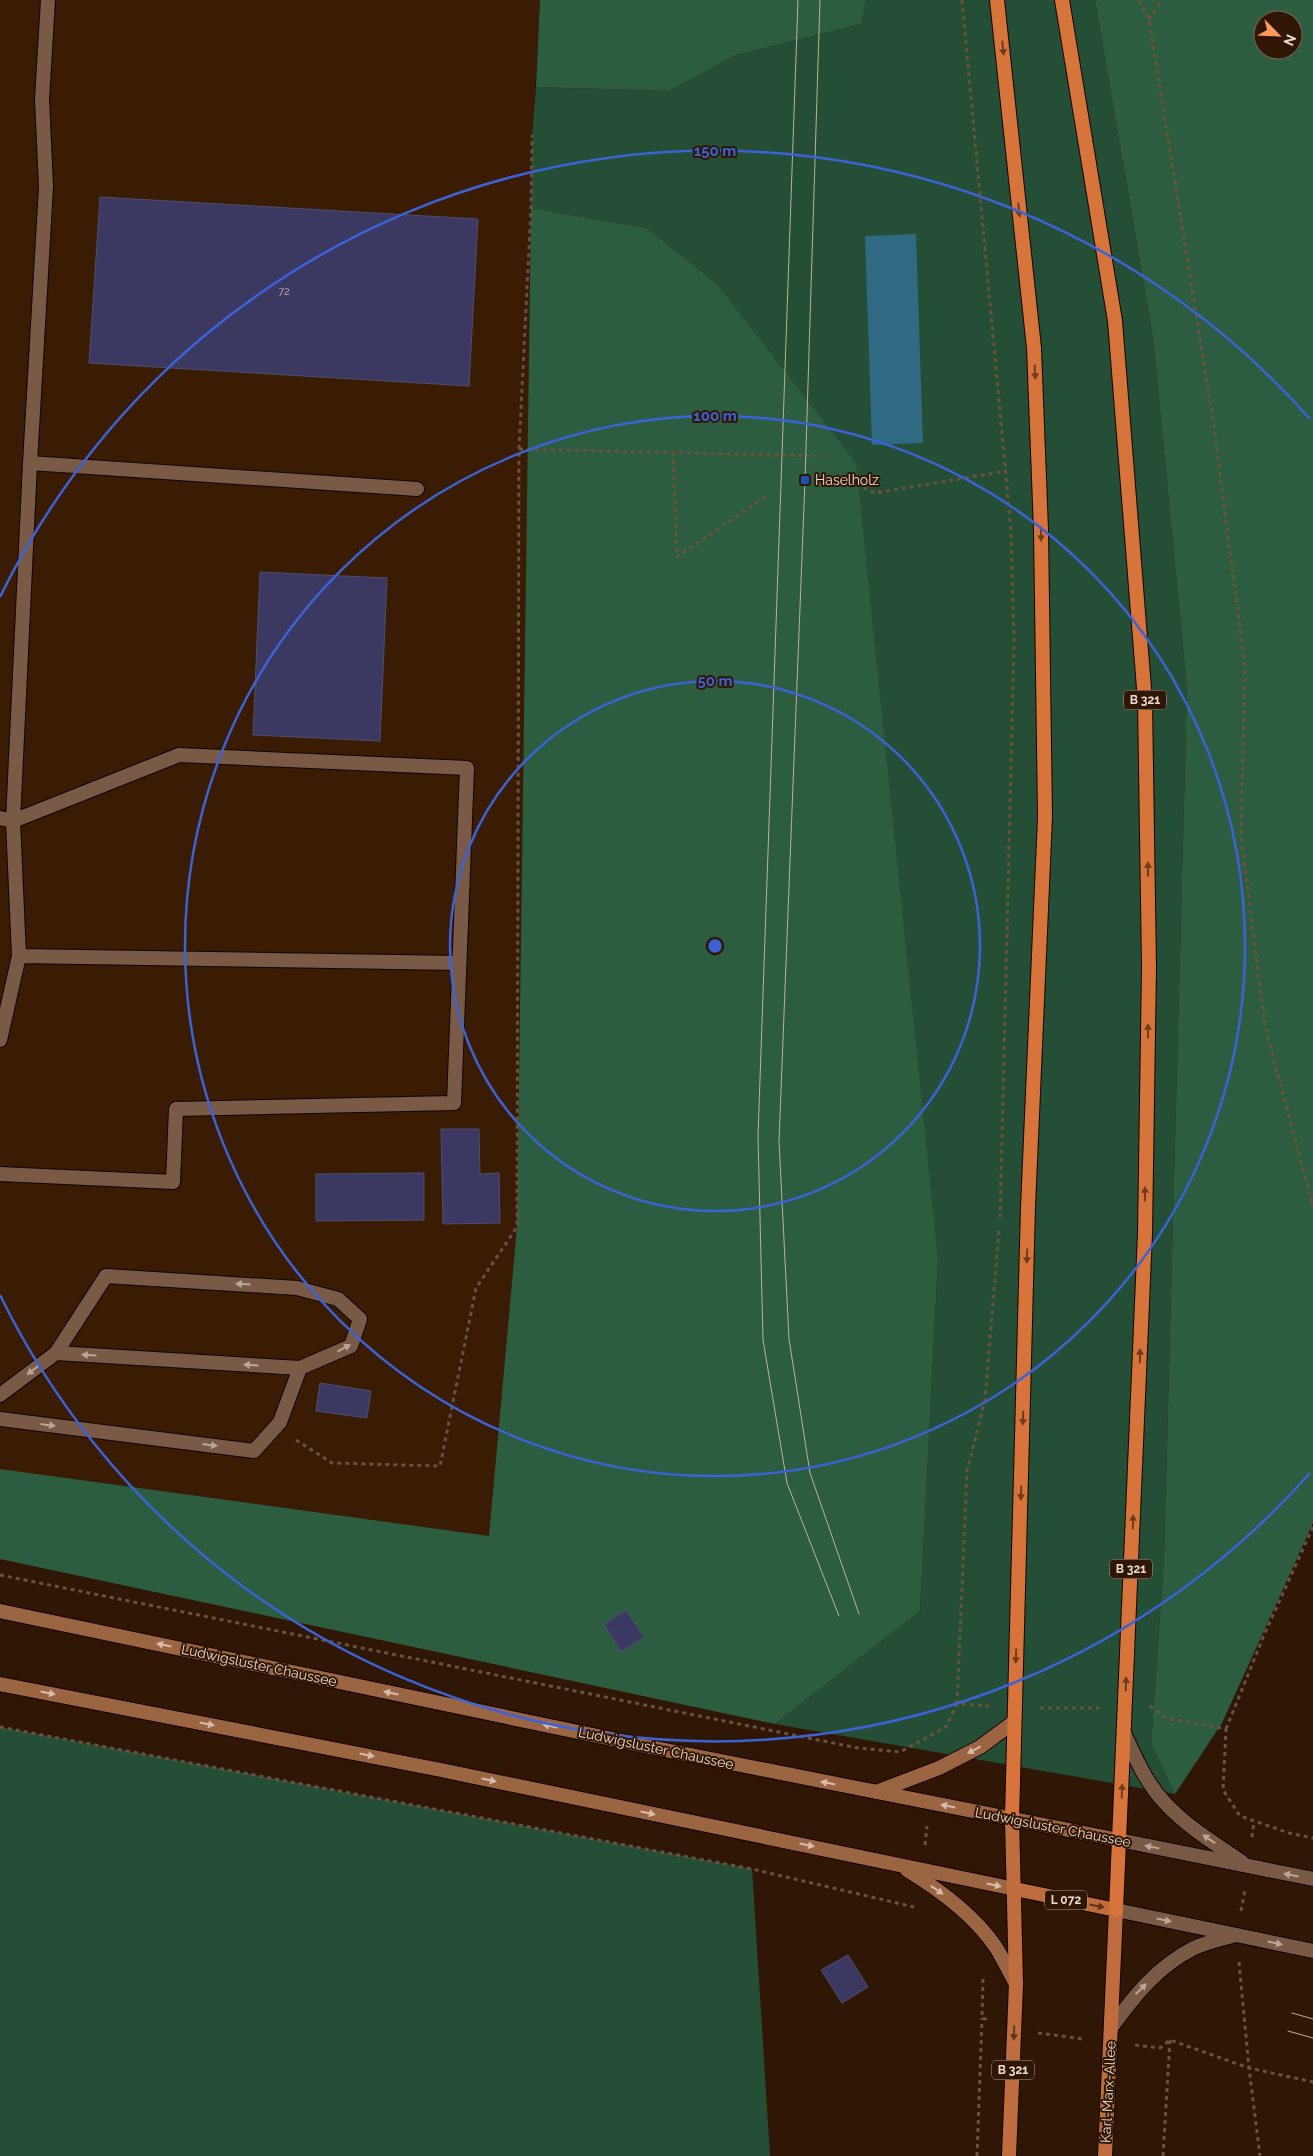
<svg xmlns="http://www.w3.org/2000/svg" width="1313" height="2156" font-family="Raleway,sans-serif">
	<style>
		.built { fill: #3a1b04 }
		.green { fill: #244e35 }
		.forest { fill: #2d5d40; fill-rule: evenodd }
		.water { fill: #306982 }
		.building { fill: #3b3862; stroke: #4f4f6d }
		.lines { fill: none; stroke-linecap: round; stroke-linejoin: round }
		.service-casing { stroke: #160300; stroke-width: 16 }
		.tertiary-casing { stroke: #160300; stroke-width: 16 }
		.secondary-casing { stroke: #160300; stroke-width: 16 }
		.primary-casing { stroke: #160300; stroke-width: 16 }
		.trunk-casing { stroke: #160300; stroke-width: 16 }
		.path { stroke: #695242; stroke-width: 3; stroke-dasharray: 4 4; stroke-linecap: butt }
		.service { stroke: #785a47; stroke-width: 14 }
		.tertiary { stroke: #785a47; stroke-width: 14 }
		.secondary { stroke: #9b6443; stroke-width: 14 }
		.primary { stroke: #bf6d3f; stroke-width: 14 }
		.trunk { stroke: #d6743c; stroke-width: 14 }
		.tram { stroke: #c2aea1; stroke-width: 1 }
		.oneway { fill: #723c1b }
		.oneway2 { fill: #bda698 }
		.oneway3 { fill: #d7bcab }
		.oneway4 { fill: #623519 }
		.ring { fill: none; stroke: #3c63d6; stroke-width: 2.5 }
		.transit-dot { fill: #1a4fb4; stroke: #301705; stroke-width: 2 }
		.labels { text-anchor: middle; dominant-baseline: central; stroke-width: 4; stroke-linejoin: round; paint-order: stroke }
		.number-label { font-size: 11px; fill: #bfb1b3 }
		.shield { fill: #301705; stroke: #b39f92; stroke-width: 1 }
		.shield-label { font-size: 12px; font-weight: bold; fill: #ebd9ce }
		.poi-label { font-size: 14px; fill: #ebd9ce; stroke: #301705; text-anchor: start }
		.street-label { font-size: 14px; fill: #ebd9ce; stroke: #301705 }
		.centre { fill: #3c63d6; stroke: #301705; stroke-width: 2.5 }
		.ring-label { font-size: 15px; text-anchor: middle; font-weight: bold; fill: #3c63d6; stroke: #301705; stroke-width: 4; stroke-linejoin: round; paint-order: stroke }
	</style>
	<rect width="100%" height="100%" fill="#301705"/>
	<path class="built" d="M0,0H540L532,135L517,1227L489,1537L0,1469Z"/>
	<path class="green" d="M866,0H1095L1153,338L1187,689L1164,1559L1151,1744L1175,1794L775,1724L920,1611L938,1260L716,283L647,228L531,208L532,135L536,87L669,91L736,55L861,24Z
		M0,1727L752,1869L770,2156H0Z"/>
	<path class="forest" d="M540,0H866L861,24L736,55L669,91L536,87Z
		M1095,0H1313V1523L1222,1723L1175,1794L1151,1744L1164,1559L1187,689L1153,338ZM1263,20H1293V50H1263Z
		M531,208L647,228L716,283L856,463L938,1260L920,1611L775,1724L0,1559V1469L489,1536L517,1227Z"/>
	<path class="water" d="M916,234L923,443L872,445L865,236Z"/>
	<path class="building" d="M100,197L478,219L469,386L89,363Z
		M260,572L387,578L380,741L253,735Z
		M441,1129H479L480,1174L499,1173L500,1223L443,1224Z
		M424,1173V1220L316,1221V1174Z
		M320,1383L371,1391L367,1418L316,1411Z
		M626,1610L644,1637L621,1652L604,1624Z
		M848,1955L868,1987L842,2003L821,1970Z"/>
	<g class="lines">
		<defs>
			<path id="service" d="M30,463L417,489
				M0,818L13,821L19,956L0,1040
				M19,956L459,963
				M0,1174L173,1182L176,1109L454,1103L467,768L179,755L13,821L30,463L46,187L42,99L48,0
				M0,1395L56,1353L106,1276L297,1288L338,1299L360,1319L351,1346L300,1368L56,1353
				M0,1419L254,1451L280,1422L300,1368"/>
			<path id="tertiary" d="M1124,1733C1135,1757 1146,1783 1165,1803C1187,1827 1216,1844 1242,1862
				M1119,1840L1313,1879
				M1116,1910L1313,1951
				M1111,2028C1134,1996 1158,1966 1194,1948C1207,1942 1222,1939 1235,1935"/>
			<path id="secondary" d="M0,1611L650,1747L1119,1840
				M0,1684L441,1770L1015,1889
				M876,1792L939,1768L980,1747L1014,1722
				M907,1870C940,1890 973,1914 995,1946C1003,1958 1009,1972 1016,1984"/>
			<path id="primary" d="M1015,1889L1116,1910L1105,2156
				M1009,2156L1016,1984L1012,1819"/>
			<path id="trunk" d="M997,0L1034,348L1041,530L1045,817L1028,1207L1012,1819
				M1062,0L1115,321L1145,701L1149,967L1145,1233L1116,1910"/>
		</defs>
		<use href="#service" class="service-casing"/>
		<use href="#tertiary" class="tertiary-casing"/>
		<use href="#secondary" class="secondary-casing"/>
		<use href="#primary" class="primary-casing"/>
		<use href="#trunk" class="trunk-casing"/>
		<path class="path" d="M962,0L1011,531L1014,643L1000,1221
			M1139,0L1149,20L1213,420L1245,667L1241,836L1265,1026L1313,1207
			M1149,20L1162,0
			M519,449L818,456
			M673,452L677,557L769,494
			M817,485L848,481L875,493L1006,471
			M296,1440L332,1463L440,1466L476,1288L517,1227L519,449L531,208L532,135
			M0,1575L858,1748L900,1752L946,1727L957,1704L989,1706
			M957,1704L967,1472L985,1399L999,1230
			M1150,1706L1166,1718L1226,1729L1223,1790L1240,1816L1289,1833L1313,1838
			M1040,1708H1099
			M0,1727L752,1869L914,1907
			M1226,1729L1264,1635L1313,1527
			M1252,1837L1254,1821
			M925,1845L927,1826
			M1241,1911L1245,1890
			M1239,1962L1249,2068L1260,2156
			M983,1979L982,2018L989,2020
			M1038,2033L1084,2039
			M1135,2045L1160,2048L1170,2040L1249,2068L1313,2082
			M977,2156L982,2018
			M1163,2156L1170,2040"/>
		<use href="#service" class="service"/>
		<use href="#tertiary" class="tertiary"/>
		<use href="#secondary" class="secondary"/>
		<use href="#primary" class="primary"/>
		<use href="#trunk" class="trunk"/>
		<path class="tram" d="M798,0L758,1136L763,1340L787,1483L839,1616
			M820,0L805,480L779,1141L789,1339L810,1473L859,1614
			M1292,2013L1313,2019
			M1288,2031L1313,2038"/>
	</g>
	<defs><path id="oneway-solid" d="M-6-.8H1V-3.2L6.5 0L1 3.2V.8H-6Z" transform="scale(1.25)"/></defs>
	<g class="oneway">
		<use href="#oneway-solid" transform="translate(1003 48) rotate(84)"/>
		<use href="#oneway-solid" transform="translate(1019 210) rotate(84)"/>
		<use href="#oneway-solid" transform="translate(1035 372) rotate(87)"/>
		<use href="#oneway-solid" transform="translate(1041 534) rotate(89)"/>
		<use href="#oneway-solid" transform="translate(1148 869) rotate(-91)"/>
		<use href="#oneway-solid" transform="translate(1148 1031) rotate(-89)"/>
		<use href="#oneway-solid" transform="translate(1145 1194) rotate(-89)"/>
		<use href="#oneway-solid" transform="translate(1027 1256) rotate(92)"/>
		<use href="#oneway-solid" transform="translate(1140 1356) rotate(-88)"/>
		<use href="#oneway-solid" transform="translate(1023 1418) rotate(92)"/>
		<use href="#oneway-solid" transform="translate(1021 1493) rotate(92)"/>
		<use href="#oneway-solid" transform="translate(1133 1522) rotate(-88)"/>
		<use href="#oneway-solid" transform="translate(1016 1656) rotate(92)"/>
		<use href="#oneway-solid" transform="translate(1126 1684) rotate(-88)"/>
		<use href="#oneway-solid" transform="translate(1122 1791) rotate(-88)"/>
	</g>
	<g class="oneway2">
		<use href="#oneway-solid" transform="translate(243 1284) rotate(-176)"/>
		<use href="#oneway-solid" transform="translate(344 1348) rotate(-28)"/>
		<use href="#oneway-solid" transform="translate(89 1355) rotate(-176)"/>
		<use href="#oneway-solid" transform="translate(251 1365) rotate(-176)"/>
		<use href="#oneway-solid" transform="translate(33 1370) rotate(143)"/>
		<use href="#oneway-solid" transform="translate(48 1425) rotate(7)"/>
		<use href="#oneway-solid" transform="translate(210 1445) rotate(7)"/>
		<use href="#oneway-solid" transform="translate(1209 1839) rotate(-146)"/>
		<use href="#oneway-solid" transform="translate(1152 1847) rotate(-169)"/>
		<use href="#oneway-solid" transform="translate(1291 1875) rotate(-169)"/>
		<use href="#oneway-solid" transform="translate(1164 1920) rotate(12)"/>
		<use href="#oneway-solid" transform="translate(1275 1943) rotate(12)"/>
		<use href="#oneway-solid" transform="translate(1141 1989) rotate(-45)"/>
	</g>
	<g class="oneway3">
		<use href="#oneway-solid" transform="translate(164 1645) rotate(-168)"/>
		<use href="#oneway-solid" transform="translate(48 1693) rotate(11)"/>
		<use href="#oneway-solid" transform="translate(391 1693) rotate(-168)"/>
		<use href="#oneway-solid" transform="translate(207 1724) rotate(11)"/>
		<use href="#oneway-solid" transform="translate(550 1726) rotate(-168)"/>
		<use href="#oneway-solid" transform="translate(974 1750) rotate(152)"/>
		<use href="#oneway-solid" transform="translate(367 1755) rotate(11)"/>
		<use href="#oneway-solid" transform="translate(489 1780) rotate(12)"/>
		<use href="#oneway-solid" transform="translate(828 1783) rotate(-169)"/>
		<use href="#oneway-solid" transform="translate(948 1806) rotate(-169)"/>
		<use href="#oneway-solid" transform="translate(648 1813) rotate(12)"/>
		<use href="#oneway-solid" transform="translate(807 1845) rotate(12)"/>
		<use href="#oneway-solid" transform="translate(994 1885) rotate(12)"/>
		<use href="#oneway-solid" transform="translate(937 1890) rotate(34)"/>
	</g>
	<g class="oneway4">
		<use href="#oneway-solid" transform="translate(1097 1906) rotate(11)"/>
		<use href="#oneway-solid" transform="translate(1014 2033) rotate(92)"/>
	</g>
	<g class="ring">
		<circle cx="715" cy="946" r="265"/>
		<circle cx="715" cy="946" r="530"/>
		<path d="M1310 1473A795 795 0 0 1 0 1295M0 597A795 795 0 0 1 1310 419"/>
	</g>
	<rect class="transit-dot" x="800" y="475" width="10" height="10" rx="2.5"/>
	<g class="labels">
		<g class="number-label">
			<text x="284" y="291">72</text>
		</g>
		<g class="shield">
			<rect x="1124" y="690.5" width="42" height="19" rx="4"/>
			<rect x="1110" y="1559.5" width="42" height="19" rx="4"/>
			<rect x="1045" y="1890.5" width="42" height="19" rx="4"/>
			<rect x="992" y="2060.5" width="42" height="19" rx="4"/>
		</g>
		<g class="shield-label">
			<text x="1145" y="700">B 321</text>
			<text x="1131" y="1569">B 321</text>
			<text x="1066" y="1900">L 072</text>
			<text x="1013" y="2070">B 321</text>
		</g>
		<g class="poi-label">
			<text x="815" y="480">Haselholz</text>
		</g>
		<g class="street-label">
			<text transform="translate(259 1665) rotate(12)">Ludwigsluster Chaussee</text>
			<text transform="translate(656 1748) rotate(12)">Ludwigsluster Chaussee</text>
			<text transform="translate(1053 1827) rotate(11)">Ludwigsluster Chaussee</text>
			<text transform="translate(1108 2092) rotate(-87)">Karl-Marx-Allee</text>
		</g>
	</g>
	<circle cx="715" cy="946" r="8" class="centre"/>
	<g class="ring-label">
		<text x="715" y="156">150 m</text>
		<text x="715" y="421">100 m</text>
		<text x="715" y="686">50 m</text>
	</g>
	<g transform="translate(1278 35) rotate(114)"><circle r="24" fill="#301705" stroke="#7b6555"/>
	<path d="M0-4L9 19L0 12L-9 19Z" fill="#fe9b58"/>
	<text y="-8" font-size="14" font-weight="bold" text-anchor="middle" fill="#ebd9ce">N</text>
	</g>
</svg>
